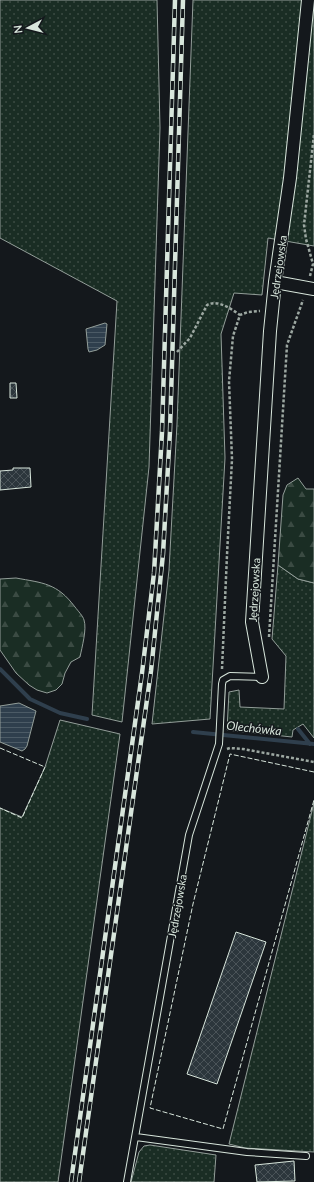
<svg xmlns="http://www.w3.org/2000/svg" width="314" height="1182" font-family="Lato,sans-serif">
	<style>
		.grass { fill: url(#grass-dots); stroke: #939e99 }
		.forest { fill: url(#forest-firs); stroke: #939e99 }
		.water { fill: url(#water-rules); stroke: #939e99 }
		.lines { fill: none; stroke-linecap: round; stroke-linejoin: round }
		.stream { stroke: #2f3f4d; stroke-width: 4 }
		.building { fill: url(#building-cross-hatch); stroke: #d8e6dc }
		.lane-casing { stroke: #d8e6dc; stroke-width: 8 }
		.street-casing { stroke: #d8e6dc; stroke-width: 14 }
		.path { stroke: #9da8a2; stroke-width: 2.5; stroke-dasharray: 3 2; stroke-linecap: butt }
		.lane { stroke: #14181c; stroke-width: 6 }
		.street { stroke: #14181c; stroke-width: 12 }
		.rail-casing { stroke: #d8e6dc; stroke-width: 4.5 }
		.rail { stroke: #14181c; stroke-width: 3; stroke-dasharray: 9; stroke-linecap: butt }
		.fence { stroke: #d8e6dc; stroke-width: 1; stroke-dasharray: 5 2; stroke-linecap: butt }
		.labels { text-anchor: middle; dominant-baseline: central; stroke-width: 3; stroke-linejoin: round; paint-order: stroke }
		.street-label { font-size: 11px; fill: #d8e6dc; stroke: #14181c }
		.water-label { font-size: 12px; font-style: italic; fill: #d8e6dc; stroke: #14181c }
	</style>
	<defs>
		<pattern id="grass-dots" width="8" height="8" patternUnits="userSpaceOnUse"><rect width="8" height="8" fill="#1a2d24"/><path d="M2 2h.1M6 6h.1" fill="none" stroke="#3b4b43" stroke-width="1.8" stroke-linecap="round"/></pattern>
		<pattern id="forest-firs" width="22" height="20" patternUnits="userSpaceOnUse"><rect width="22" height="20" fill="#1a2d24"/><path d="M5 1l3.5 6h-7zM16 11l3.5 6h-7z" fill="#3b4b43"/></pattern>
		<pattern id="water-rules" width="6" height="5" patternUnits="userSpaceOnUse"><rect width="6" height="5" fill="#2f3f4d"/><path d="M0 2.5h6" fill="none" stroke="#4c5b66"/></pattern>
		<pattern id="building-cross-hatch" width="8" height="8" patternUnits="userSpaceOnUse"><rect width="8" height="8" fill="#2c363c"/><path d="M0 0l8 8M0 8l8-8" fill="none" stroke="#4a5358"/></pattern>
	</defs>
	<rect width="100%" height="100%" fill="#14181c"/>
	<path class="grass" d="M0,0H157L160,128L149,467L122,722L92,715L117,301L0,238Z
		M193,0H314V246L268,238L262,295L234,293L221,334L225,458L210,719L152,724L169,570L177,424Z
		M278,565L298,579L314,583V738L303,724L293,730L292,737L227,730L229,692L239,690L240,707L284,709L286,656L272,639Z
		M60,720L120,734L58,1182H0V808L22,817L45,767Z
		M314,803V1152L245,1148L229,1144Z
		M150,1145L216,1155L214,1182H131L139,1152L144,1146Z"/>
	<path class="forest" d="M298,478L306,489H314V583L298,579L278,565L283,495L287,485Z
		M16,578C43,583 57,583 75,607C78,611 83,616 84,620C87,629 82,647 80,657L71,662L65,673L62,684L56,690L47,693L37,690L29,685L16,673L0,650V579Z"/>
	<path class="water" d="M105,323L107,324L105,345L97,350L89,352L88,349L86,329Z
		M19,703L36,711L27,746L25,749L22,751L0,742V706Z"/>
	<g class="lines">
		<path class="stream" d="M0,669L30,699L60,713L87,719
			M298,729L310,744
			M193,732L314,744"/>
	</g>
	<path class="building" d="M10,383H16L17,398H10Z
		M13,468H30L31,487L0,490V471L13,470Z
		M236,932L266,942L217,1084L187,1074Z
		M294,1161L295,1181L257,1182L255,1165Z"/>
	<g class="lines">
		<defs>
			<path id="lane" d="M136,1137L247,1152L306,1156
				M127,1182L189,835L219,744L222,684L223,680L230,676L262,677"/>
			<path id="street" d="M275,282L314,289
				M262,677L252,622L270,331L275,282L290,178L308,0"/>
		</defs>
		<use href="#lane" class="lane-casing"/>
		<use href="#street" class="street-casing"/>
		<path class="path" d="M310,276L313,264L306,239L304,225L314,134
			M177,352L190,338L207,305C218,299 231,309 240,315
			M269,637L287,345L303,300
			M222,669L227,555L232,459L229,381L233,336L240,315L248,312L260,311
			M227,749L230,748L243,749L314,762"/>
		<use href="#lane" class="lane"/>
		<use href="#street" class="street"/>
		<defs>
			<path id="rail" d="M71,1182L142,673L154,573L162,432L175,0
				M79,1182L151,671L163,554L170,431L183,0"/>
		</defs>
		<use href="#rail" class="rail-casing"/>
		<use href="#rail" class="rail"/>
		<path class="fence" d="M0,748L45,767L22,818L0,808
			M314,772L230,754L193,904L150,1108L223,1129L314,800"/>
	</g>
	<g class="labels">
		<g class="street-label">
			<text transform="translate(278 267) rotate(-82)">Jędrzejowska</text>
			<text transform="translate(254 590) rotate(-87)">Jędrzejowska</text>
			<text transform="translate(177 906) rotate(-80)">Jędrzejowska</text>
		</g>
		<g class="water-label">
			<text transform="translate(254 728) rotate(6)">Olechówka</text>
		</g>
	</g>
	<g transform="translate(28 28) rotate(263)" stroke="#14181c" stroke-width="3" paint-order="stroke">
	<path d="M0-3L7 15L0 10L-7 15Z" fill="#d8e6dc"/>
	<text y="-6" font-size="11" font-weight="bold" text-anchor="middle" fill="#d8e6dc">N</text>
	</g>
</svg>
